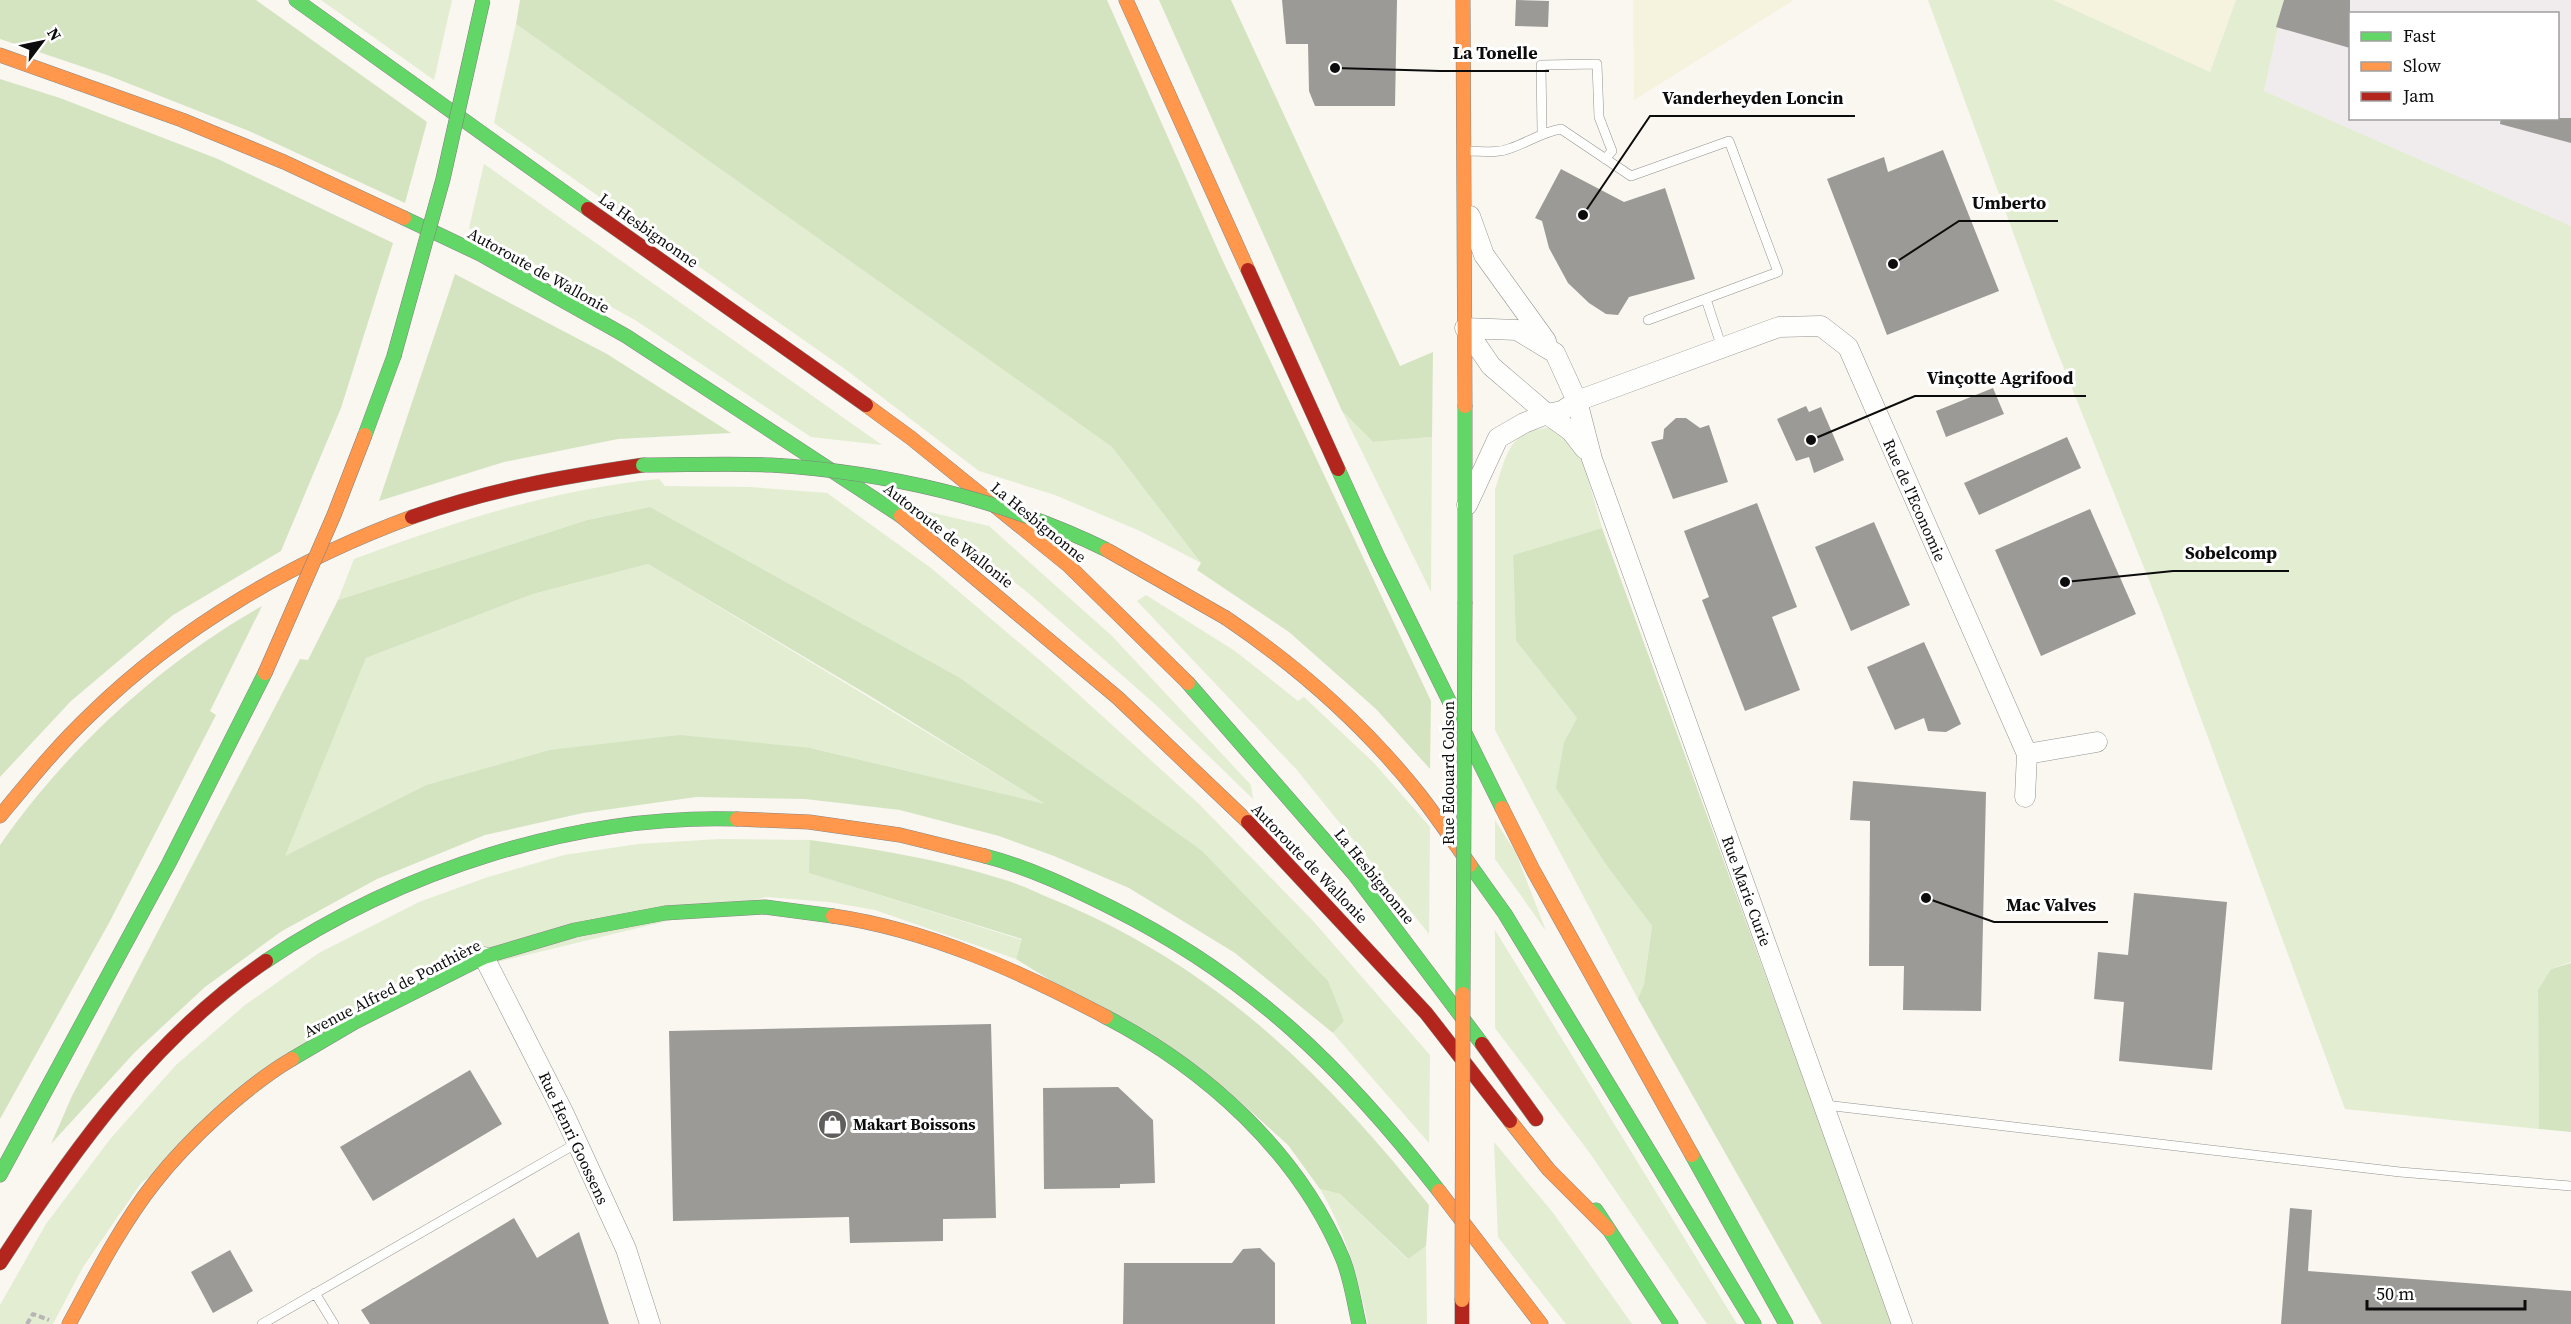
<svg xmlns="http://www.w3.org/2000/svg" width="2571" height="1324" font-family="'Source Serif 4',serif">
	<style>
		.industrial { fill: #f0ebed; fill-rule: evenodd }
		.farmland { fill: #f5f2de }
		.green { fill: #e2edd2 }
		.forest { fill: #d4e4c1; fill-rule: evenodd }
		.building { fill: #9c9a96 }
		.lines { fill: none; stroke-linecap: round; stroke-linejoin: round }
		.lane-casing { stroke: #93928f; stroke-width: 10 }
		.street-casing { stroke: #93928f; stroke-width: 21 }
		.fast-casing { stroke: #898885; stroke-width: 15 }
		.slow-casing { stroke: #898885; stroke-width: 15 }
		.jam-casing { stroke: #898885; stroke-width: 15 }
		.path { stroke: #b7b6b5; stroke-width: 4; stroke-dasharray: 6 3; stroke-linecap: butt }
		.lane { stroke: #fefefd; stroke-width: 9 }
		.street { stroke: #fefefd; stroke-width: 20 }
		.fast { stroke: #63d668; stroke-width: 14 }
		.slow { stroke: #ff974d; stroke-width: 14 }
		.jam { stroke: #b3261e; stroke-width: 14 }
		.fast-bridge-casing { stroke: #807f7c; stroke-width: 15; stroke-linecap: butt }
		.slow-bridge-casing { stroke: #807f7c; stroke-width: 15; stroke-linecap: butt }
		.fast-bridge { stroke: #63d668; stroke-width: 14 }
		.slow-bridge { stroke: #ff974d; stroke-width: 14 }
		.labels { text-anchor: middle; dominant-baseline: central; stroke-width: 6; stroke-linejoin: round; paint-order: stroke }
		.street-label { font-size: 16px; fill: #0c0c0c; stroke: #fff }
		.poi-label { font-size: 16px; font-weight: bold; fill: #0c0c0c; stroke: #fff; text-anchor: start }
		.leader { fill: none; stroke: #0c0c0c; stroke-width: 2 }
		.callout-dot { fill: #0c0c0c; stroke: #fff; stroke-width: 2 }
		.callout-label { font-size: 18px; text-anchor: middle; font-weight: bold; fill: #0c0c0c; stroke: #fff; stroke-width: 6; stroke-linejoin: round; paint-order: stroke }
	</style>
	<rect width="100%" height="100%" fill="#f9f7f0"/>
	<path class="industrial" d="M2284,0H2571V226L2264,91ZM2350,14H2558V118H2350Z"/>
	<path class="farmland" d="M1633,0H1794L1634,100Z
		M2053,0H2236L2210,72Z"/>
	<path class="green" d="M321,0H452L434,80Z
		M1928,0H2053L2210,72L2236,0H2284L2264,91L2571,226V962L2551,969L2538,990L2539,1129L2345,1109L2161,610L2051,336Z
		M516,24L1112,447L1201,563L1140,531L1055,495L979,471L845,369L494,123Z
		M484,164L882,445L811,437L635,320L469,228Z
		M1342,411L1373,442L1432,437L1431,592Z
		M1556,427L1580,451L1602,528L1513,555L1516,641L1577,718L1564,742L1557,788L1607,866L1652,926L1644,984L1638,999L1495,730V490C1508,451 1508,430 1556,427Z
		M659,479L665,486L750,487L827,493L931,568L1056,674L1199,804L1314,922L1430,1055L1429,1143L1333,1033L1344,1021L957,676L650,507L587,520L338,600L354,559C454,522 553,489 659,479Z
		M925,511L989,526L1112,636L1251,785L1253,799L1156,705L1027,592Z
		M648,564L1047,805L812,748L549,750L426,785L284,857L366,658L533,594Z
		M1146,595L1235,651L1298,701L1304,697L1374,763L1430,827L1429,934L1297,770L1137,601Z
		M1495,820L1516,853L1546,931L1495,859Z
		M720,839L810,840V873L1022,940L1016,959L875,910L829,902L766,897L394,987L141,1183L83,1267L53,1324H0V1305L46,1224L111,1138L176,1065L245,1005L319,953L419,902L488,877L564,855L638,844Z
		M1495,930L1737,1324H1707L1589,1152L1495,1028Z
		M1494,1142L1554,1214L1632,1324H1566L1498,1237Z
		M1320,1189L1340,1194L1407,1259L1426,1246L1427,1324H1368C1358,1276 1345,1231 1320,1189Z"/>
	<path class="forest" d="M0,0H256L427,122L405,203L249,131L107,75L0,39Z
		M520,0H1107L1221,257L1431,701L1430,769L1376,709L1289,632L1197,570L1201,563L1112,447L516,24Z
		M1159,0H1231L1400,366L1433,352L1432,437L1373,442L1342,411Z
		M0,79L60,98L218,159L393,243L341,408L281,551L173,615L71,701L0,777Z
		M455,274L607,354L731,433L618,439L504,462L379,501Z
		M650,507L957,676L1201,850L1328,981L1344,1021L1333,1033L1235,953L1129,888L1054,856L999,836L900,810L805,799L696,797L583,813L485,835L377,879L282,931L205,987L135,1052L51,1144L72,1096L300,659L308,660L338,600L587,520ZM648,564L870,696L1045,804L811,748L680,735L549,750L426,785L285,856L366,658L533,594Z
		M1602,528L1893,1324H1822L1638,999L1644,984L1652,926L1607,866L1556,788L1564,742L1577,718L1516,641L1513,555Z
		M262,606L210,711L216,715L109,923L0,1119V845C67,749 159,664 262,606Z
		M810,840C875,849 939,859 1002,879C1019,884 1036,892 1052,899C1212,964 1323,1072 1429,1205L1426,1246L1408,1259L1340,1194L1320,1189L1288,1145L1227,1090L1016,959L1022,939L809,873Z
		M2571,963V1132L2539,1129L2538,990L2551,969Z"/>
	<path class="building" d="M1282,0H1397L1395,106H1315L1309,91L1308,44H1286Z
		M1516,0L1549,1L1548,27L1515,26Z
		M2284,0H2350V48L2276,27Z
		M2501,118H2571V143L2500,124Z
		M1943,150L1999,291L1887,335L1827,179L1884,157L1888,172Z
		M1561,169L1624,202L1665,188L1695,279L1629,297L1618,315L1606,314L1589,303L1568,283L1549,248L1542,221L1535,218Z
		M1993,388L2004,414L1946,437L1936,411Z
		M1806,406L1809,412L1821,407L1844,460L1814,473L1809,457L1796,461L1777,419Z
		M1676,418H1686L1700,428L1709,425L1728,482L1673,499L1651,442L1663,439L1664,429Z
		M2067,437L2081,468L1979,515L1964,483Z
		M1757,503L1797,607L1772,617L1800,690L1745,711L1702,600L1709,597L1684,531Z
		M2090,509L2136,614L2041,656L1995,550Z
		M1874,522L1910,605L1851,631L1815,547Z
		M1924,642L1961,724L1946,732L1928,731L1924,718L1895,730L1867,667Z
		M1853,781L1986,792L1981,1011L1903,1010L1904,966H1869L1870,821L1850,820Z
		M2134,893L2227,902L2212,1070L2119,1061L2124,1002L2094,999L2098,952L2128,955Z
		M991,1024L996,1218L943,1219V1241L850,1243L849,1217L673,1221L669,1031Z
		M470,1070L502,1124L373,1201L340,1147Z
		M1118,1087L1153,1120L1155,1183L1120,1184V1188L1044,1189L1043,1088Z
		M2290,1208L2312,1210L2308,1271L2571,1291V1324H2281Z
		M514,1218L537,1258L579,1232L609,1324H370L361,1310Z
		M1260,1248L1275,1263V1324H1123L1124,1263H1232L1243,1249Z
		M230,1250L253,1291L213,1313L191,1272Z"/>
	<g class="lines">
		<defs>
			<path id="lane" d="M1542,132L1541,65L1597,64L1599,117L1612,151L1605,159
				M1468,151C1482,151 1497,154 1511,148C1529,142 1542,132 1561,129L1631,176L1729,141L1778,272L1648,320
				M1706,299L1722,348
				M1825,1105L2400,1172L2571,1186
				M315,1293L334,1324
				M262,1324L577,1143"/>
			<path id="street" d="M1470,216L1484,255L1546,341
				M1465,328L1517,330L1555,353L1577,401L1592,459L1902,1324
				M1465,328L1491,366L1547,414L1562,411L1577,401L1779,327L1821,326L1848,347L2027,754L2025,797
				M1467,505L1498,438L1524,423L1547,414L1571,431L1585,449
				M2027,754L2097,742
				M484,957L563,1112L626,1249L650,1324"/>
			<path id="fast" d="M296,0L588,209
				M404,218L480,254L626,336L901,516
				M1465,406V602
				M365,435L394,356
				M1338,469L1378,557L1502,808
				M1188,683L1354,874L1482,1044
				M985,856C1028,867 1072,888 1112,908C1252,978 1343,1068 1439,1191
				M1470,865L1505,914L1754,1324
				M266,961C400,871 575,814 737,819
				M1106,1017C1206,1069 1298,1152 1342,1257C1351,1278 1354,1303 1359,1324
				M292,1059L355,1022L484,957L575,930L665,913L765,907L833,916
				M1692,1155L1786,1324
				M0,1175L169,863L265,673
				M1596,1210L1671,1324"/>
			<path id="slow" d="M1126,0L1248,270
				M1463,0L1465,406
				M0,55L182,120L284,162L404,218
				M866,405L911,438L1068,565L1188,683
				M901,516L1118,698L1248,822
				M1226,618C1297,666 1365,726 1419,794C1437,817 1453,841 1470,865
				M1502,808L1533,870L1692,1155
				M0,816C29,781 58,745 91,714C180,627 295,560 412,517
				M737,819L809,822L900,835L985,856
				M833,916C929,930 1021,972 1106,1017
				M1510,1121L1549,1170L1608,1229
				M1439,1191L1541,1324
				M69,1324C95,1276 121,1225 155,1182C188,1140 246,1086 292,1059"/>
			<path id="jam" d="M588,209L866,405
				M1248,270L1338,469
				M412,517C491,489 561,477 643,465
				M1248,822L1426,1013L1510,1121
				M1482,1044L1536,1119
				M0,1263C73,1150 154,1037 266,961
				M1462,1300V1324"/>
		</defs>
		<use href="#lane" class="lane-casing"/>
		<use href="#street" class="street-casing"/>
		<use href="#fast" class="fast-casing"/>
		<use href="#slow" class="slow-casing"/>
		<use href="#jam" class="jam-casing"/>
		<path class="path" d="M27,1324L33,1314L49,1320"/>
		<use href="#lane" class="lane"/>
		<use href="#street" class="street"/>
		<use href="#fast" class="fast"/>
		<use href="#slow" class="slow"/>
		<use href="#jam" class="jam"/>
		<defs>
			<path id="fast-bridge" d="M394,356L443,179L483,0
				M643,465C686,465 729,463 771,465C886,472 1003,499 1107,550
				M1463,994L1465,602"/>
			<path id="slow-bridge" d="M1107,550L1226,618
				M265,673L334,515L365,435
				M1462,1300L1463,994"/>
		</defs>
		<use href="#fast-bridge" class="fast-bridge-casing"/>
		<use href="#slow-bridge" class="slow-bridge-casing"/>
		<use href="#fast-bridge" class="fast-bridge"/>
		<use href="#slow-bridge" class="slow-bridge"/>
	</g>
	<defs>
		<symbol id="shop-disc" viewBox="-11 -11 22 22"><circle r="9.5" fill="#5f5e5c" stroke="#fff"/><path d="M-5-2.5h2.3a2.7 3.5 0 0 1 5.4 0H5L5.5 6h-11ZM-1.5-2.5h3a1.5 2.3 0 0 0-3 0Z" fill="#fff"/></symbol>
	</defs>
	<g fill-rule="evenodd">
		<use href="#shop-disc" x="816" y="1108" width="33" height="33"/>
	</g>
	<g class="labels">
		<g class="street-label">
			<text transform="translate(649 230) rotate(35)">La Hesbignonne</text>
			<text transform="translate(539 270) rotate(29)">Autoroute de Wallonie</text>
			<text transform="translate(1915 500) rotate(66)">Rue de l'Economie</text>
			<text transform="translate(1039 522) rotate(39)">La Hesbignonne</text>
			<text transform="translate(949 535) rotate(38)">Autoroute de Wallonie</text>
			<text transform="translate(1448 773) rotate(-90)">Rue Edouard Colson</text>
			<text transform="translate(1310 863) rotate(46)">Autoroute de Wallonie</text>
			<text transform="translate(1375 876) rotate(51)">La Hesbignonne</text>
			<text transform="translate(1747 891) rotate(70)">Rue Marie Curie</text>
			<text transform="translate(392 988) rotate(-27)">Avenue Alfred de Ponthière</text>
			<text transform="translate(574 1138) rotate(65)">Rue Henri Goossens</text>
		</g>
		<g class="poi-label">
			<text x="853" y="1124">Makart Boissons</text>
		</g>
	</g>
	<path class="leader" d="M1335 68L1440 71H1549M1583 215L1650 116H1855M1893 264L1959 221H2058M1811 440L1915 396H2086M2065 582L2173 571H2289M1926 898L1994 922H2108"/>
	<g class="callout-dot">
		<circle cx="1335" cy="68" r="6"/>
		<circle cx="1583" cy="215" r="6"/>
		<circle cx="1893" cy="264" r="6"/>
		<circle cx="1811" cy="440" r="6"/>
		<circle cx="2065" cy="582" r="6"/>
		<circle cx="1926" cy="898" r="6"/>
	</g>
	<g class="callout-label">
		<text x="1495" y="59">La Tonelle</text>
		<text x="1753" y="104">Vanderheyden Loncin</text>
		<text x="2009" y="209">Umberto</text>
		<text x="2000" y="384">Vinçotte Agrifood</text>
		<text x="2231" y="559">Sobelcomp</text>
		<text x="2051" y="911">Mac Valves</text>
	</g>
	<rect x="2349" y="12" width="210" height="108" fill="#ffffff" stroke="#9e9e9e" stroke-width="1.5"/>
	<rect x="2361" y="32" width="30" height="9" fill="#63d668" stroke="#9e9e9e" stroke-width="1.5"/>
	<text x="2403" y="42" font-size="18" fill="#0c0c0c">Fast</text>
	<rect x="2361" y="62" width="30" height="9" fill="#ff974d" stroke="#9e9e9e" stroke-width="1.5"/>
	<text x="2403" y="72" font-size="18" fill="#0c0c0c">Slow</text>
	<rect x="2361" y="92" width="30" height="9" fill="#b3261e" stroke="#9e9e9e" stroke-width="1.5"/>
	<text x="2403" y="102" font-size="18" fill="#0c0c0c">Jam</text>
	<g transform="translate(42 42) rotate(58)" stroke="#ffffff" stroke-width="4.5" paint-order="stroke">
	<path d="M0-4.5L10 22L0 15L-10 22Z" fill="#0c0c0c"/>
	<text y="-9" font-size="16" font-weight="bold" text-anchor="middle" fill="#0c0c0c">N</text>
	</g>
	<path d="M2367 1300v9h158v-9" fill="none" stroke="#0c0c0c" stroke-width="3"/>
	<text x="2376" y="1300" font-size="18" fill="#0c0c0c" stroke="#ffffff" stroke-width="4.5" paint-order="stroke">50 m</text>
</svg>
